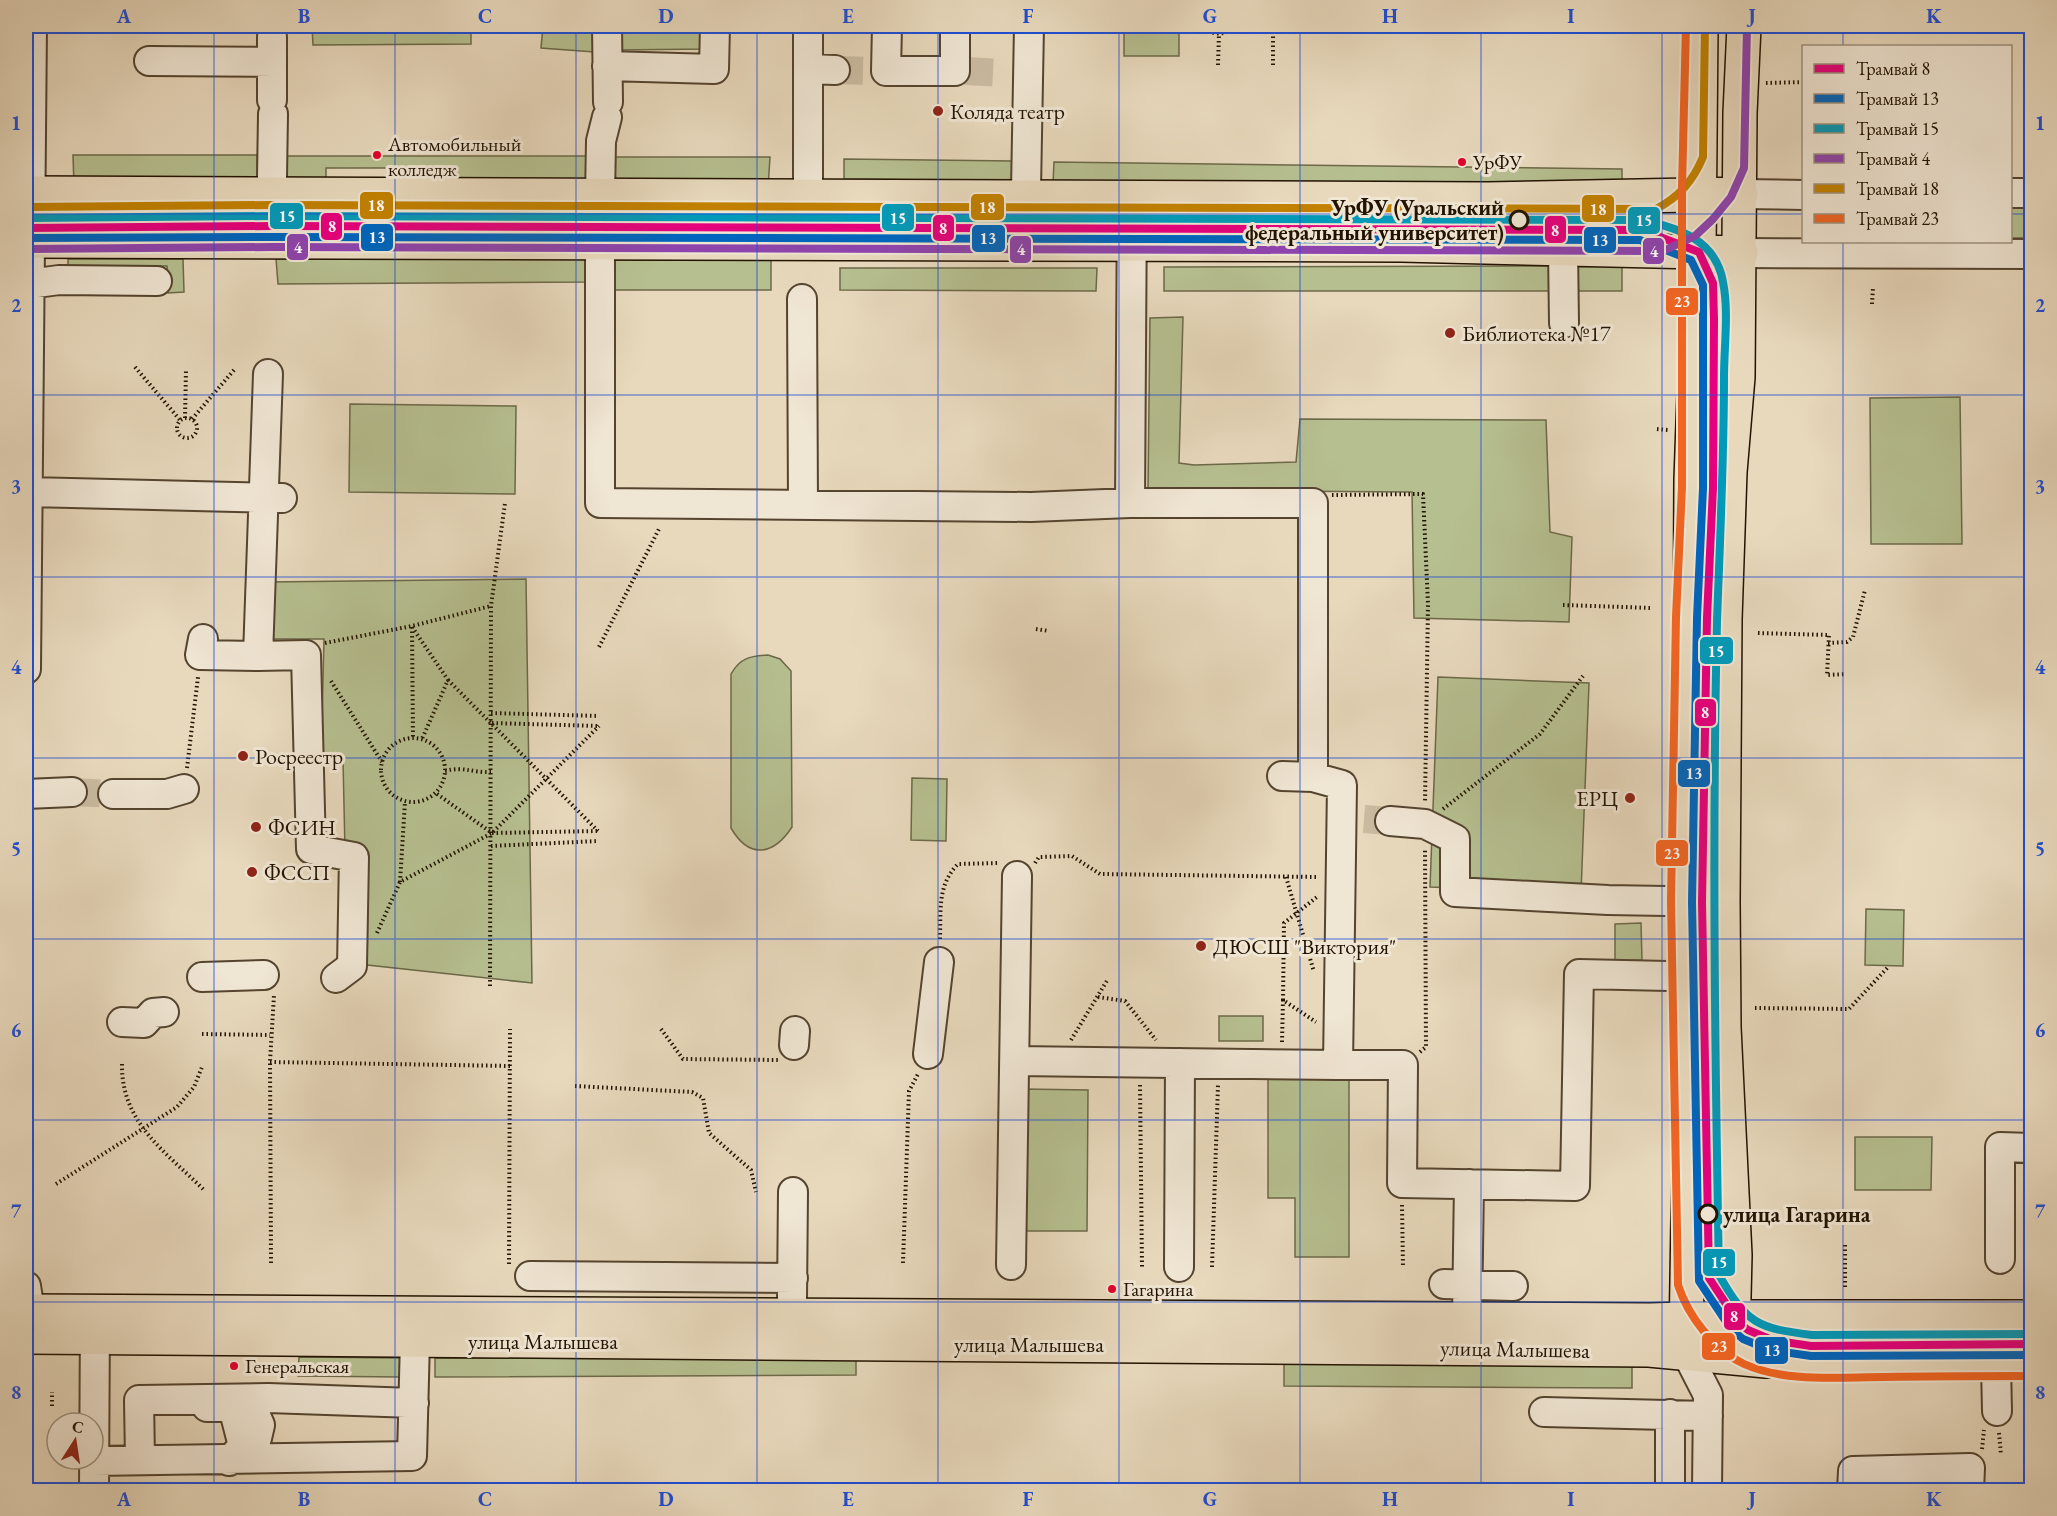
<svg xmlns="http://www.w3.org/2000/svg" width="2057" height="1516" font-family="'EB Garamond',serif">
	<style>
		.green { fill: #b6bf90; stroke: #6c6948; stroke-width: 1.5 }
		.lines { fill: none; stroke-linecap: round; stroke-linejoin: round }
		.minor-tunnel { stroke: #cabba1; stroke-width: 28; stroke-dasharray: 28 14; stroke-linecap: butt }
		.minor-casing { stroke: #54442f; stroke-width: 32 }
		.major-casing { stroke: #221300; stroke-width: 36 }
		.path { stroke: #221300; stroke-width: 4; stroke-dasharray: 1.5 3; stroke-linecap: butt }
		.minor { stroke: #f0e6d4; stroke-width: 28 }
		.major { stroke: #e8d9bd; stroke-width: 33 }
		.tram-1-casing { stroke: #f0e6d4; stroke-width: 12 }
		.tram-2-casing { stroke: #f0e6d4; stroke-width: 12 }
		.tram-3-casing { stroke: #f0e6d4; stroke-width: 12 }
		.tram-4-casing { stroke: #f0e6d4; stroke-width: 12 }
		.tram-5-casing { stroke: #f0e6d4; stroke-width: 12 }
		.tram-6-casing { stroke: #f0e6d4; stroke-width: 12 }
		.tram-1 { stroke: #e5007d; stroke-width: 8 }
		.tram-2 { stroke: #0065bd; stroke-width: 8 }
		.tram-3 { stroke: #039ab9; stroke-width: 8 }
		.tram-4 { stroke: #8e44ad; stroke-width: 8 }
		.tram-5 { stroke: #c28100; stroke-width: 8 }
		.tram-6 { stroke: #f26522; stroke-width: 8 }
		.grid { fill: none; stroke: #1d4ed8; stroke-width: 1.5; stroke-opacity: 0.55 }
		.poi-dot { fill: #8f2418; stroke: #f0e6d4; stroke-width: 2 }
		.bus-dot { fill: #e4002b; stroke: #f0e6d4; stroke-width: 2 }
		.stop-dot { fill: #f0e6d4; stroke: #221300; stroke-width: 3 }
		.labels { text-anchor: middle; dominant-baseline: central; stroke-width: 6; stroke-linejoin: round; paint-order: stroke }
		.bus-label { font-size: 20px; fill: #221300; stroke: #f0e6d4; text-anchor: start }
		.poi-label { font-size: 22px; fill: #221300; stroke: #f0e6d4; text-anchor: start }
		.stop-label { font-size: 22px; font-weight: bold; fill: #221300; stroke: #f0e6d4; text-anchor: end }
		.street-label { font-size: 22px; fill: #221300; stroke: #f0e6d4 }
		.line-badge { stroke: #f0e6d4; stroke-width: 2 }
		.badge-label { font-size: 16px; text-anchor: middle; font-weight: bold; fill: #fff }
		.neatline { fill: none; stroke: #1d4ed8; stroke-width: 2 }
		.grid-label { font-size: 20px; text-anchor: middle; font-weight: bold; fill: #1d4ed8 }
	</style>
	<rect width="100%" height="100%" fill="#e8d9bd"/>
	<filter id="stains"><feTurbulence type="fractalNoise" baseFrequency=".00333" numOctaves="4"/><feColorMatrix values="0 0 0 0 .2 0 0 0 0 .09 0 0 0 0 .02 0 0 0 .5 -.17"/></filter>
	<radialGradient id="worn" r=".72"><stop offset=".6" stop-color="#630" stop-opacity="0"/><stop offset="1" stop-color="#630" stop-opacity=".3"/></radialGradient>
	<path class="green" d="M312,26H471V44L313,45Z
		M543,26H596L594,52L541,48Z
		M616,26H708V49L615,50Z
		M1124,26H1179V56H1124Z
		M73,155H257L258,186H74Z
		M284,156H591V187H434L433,168H326V186H284Z
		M615,157H770L768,188L614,187Z
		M844,159L1014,161V181L844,179Z
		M1054,162L1622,169V192L1053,183Z
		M2010,206H2031V238H2011Z
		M585,257L586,282L278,284L276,259Z
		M68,259H183L184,292L168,293L167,266H68Z
		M615,260H771V290H615Z
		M1550,266V291H1164V267Z
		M1622,266V291H1568V267Z
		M840,268H1097L1096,291L840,290Z
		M1183,317L1179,463L1194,465L1296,462L1300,419L1546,420L1550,532L1572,537L1569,622L1414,618L1412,492L1148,490L1150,318Z
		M1960,397L1962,544H1871L1870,398Z
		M350,404L516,406L515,494L349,492Z
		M526,579L532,983L358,964L345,851L343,760L321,759L324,639H267V582Z
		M768,655L780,659L791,671L792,827C773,856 749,859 731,828V674C740,658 750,656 768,655Z
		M1438,677L1589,683L1581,893L1430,887Z
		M912,778L947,779L946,841L911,840Z
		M1866,909L1904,910L1903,966L1865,965Z
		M1641,923L1642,960L1615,961V924Z
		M1219,1016H1263V1041H1219Z
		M1268,1068L1349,1069V1257H1295V1198H1268Z
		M1023,1089L1088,1090L1087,1231H1022Z
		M1855,1137H1932L1931,1190H1855Z
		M299,1357L402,1358V1377L298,1376Z
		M435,1358L856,1359V1375L435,1377Z
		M1284,1361L1632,1364V1388L1284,1386Z
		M1857,1477L1933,1479V1490H1857Z"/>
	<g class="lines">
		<path class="minor-tunnel" d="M835,70L877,71
			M965,71L1004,73
			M72,792L113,794
			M1364,819L1390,821"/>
		<defs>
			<path id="minor" d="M607,26L608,102
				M887,26L886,71H955V26
				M272,37V100
				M149,61L272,62
				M607,66L714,69L715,26
				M808,69L835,70
				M607,117L601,141L600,196V503L1031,507L1130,503H1313V777
				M2010,193H2032
				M1741,194L1804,195
				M271,241L273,114
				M808,243V26
				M1025,244L1029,26
				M1563,249L1564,323
				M1741,253L2032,254
				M29,284L59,280L157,281
				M802,299L803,505
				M29,492L282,498
				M1130,503L1132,198
				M203,639L200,655L258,656L268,374
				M258,656L306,655L311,849L354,857L352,966L336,978
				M26,669L32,26
				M26,794L72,792
				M113,794H167L184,789
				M1390,821L1425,824L1455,839V892L1608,900L1723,902
				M202,977L264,975
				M122,1022L144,1023L153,1013L164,1012
				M794,1045L795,1031
				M928,1054L939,962
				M1015,1061L1338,1065L1342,785L1313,777L1282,776
				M1338,1065H1403L1402,1183L1575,1186L1579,974L1713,977
				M2000,1259V1147L2032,1148
				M1011,1265L1017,876
				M1179,1267L1180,1063
				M530,1276L793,1278
				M1444,1284L1513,1286
				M26,1286L30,1311L47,1327
				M792,1298L793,1192
				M1467,1318L1469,1184
				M1995,1318L1997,1411
				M1687,1354L1708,1395L1707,1490
				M207,1407H233L243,1446L229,1461
				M233,1407L256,1416L260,1425L257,1438L243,1446
				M1544,1412L1708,1416
				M1670,1414V1490
				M140,1460L139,1400L268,1398L414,1403
				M94,1461L412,1456L415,1340
				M94,1490L95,1316
				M1852,1490L1853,1471L1970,1468L1969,1490"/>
			<path id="major" d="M26,193L1488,199L1741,194
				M26,241L1401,245L1741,253
				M26,1311L1650,1320L1749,1317H2032
				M26,1337L1649,1350L1766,1361H2032
				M1733,1338L1735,1255L1724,1027L1723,902L1725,619L1730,472L1738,377L1740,113L1744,26
				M1686,1340L1692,976L1689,902L1691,480L1699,252L1701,26"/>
		</defs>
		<use href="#minor" class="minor-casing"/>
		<use href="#major" class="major-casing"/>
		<path class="path" d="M1201,26C1211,35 1225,37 1236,26
			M1218,65L1219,33
			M1273,65V26
			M1766,83L1804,82
			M1872,304L1873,287
			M135,367L180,420
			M177 428a10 10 0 1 1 20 0a10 10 0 1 1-20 0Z
			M185,418L186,369
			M192,419L234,370
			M1657,429L1668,430
			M1332,495L1423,494L1428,604L1425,803
			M1563,605L1652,608
			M412,627L448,680L422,739
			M412,627L413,739
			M1036,629L1049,631
			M1758,633L1829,635L1827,675L1846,674
			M325,643L412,626L491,606
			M1828,643L1847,642L1853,637L1865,590
			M599,647L660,527
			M448,680L598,831
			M331,681L382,762
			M491,713L599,716
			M492,723L598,726
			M381 770a32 32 0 1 1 64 0a32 32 0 1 1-64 0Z
			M187,768L198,677
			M445,771C465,766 471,773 491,772
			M437,794L492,833L598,831
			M1443,809L1540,734L1583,676
			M491,846L598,841
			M1035,863L1039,857L1072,856L1100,874L1319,877
			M1286,877L1314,972
			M400,882L405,802
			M377,933L400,882L492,833L599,726
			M940,939C941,911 937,885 958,864L999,863
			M490,986L491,606L505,503
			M1098,997L1125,1001L1156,1040
			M1283,1000L1284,923L1317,897
			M1755,1008L1849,1009L1889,966
			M661,1029L683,1059L778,1060
			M202,1034L270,1035
			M1071,1040L1108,979
			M1282,1042L1283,1000L1316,1022
			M1420,1052L1426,1047L1425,849
			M270,1062L510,1066
			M122,1064C121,1123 166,1152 204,1190
			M1140,1085L1142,1267
			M575,1086L692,1092L703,1098L709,1133L751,1170L756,1192
			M56,1184L177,1107L194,1087L202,1067
			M1402,1205L1403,1267
			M2023,1259H2032
			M271,1263L270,1062L274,995
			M903,1263L909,1091L918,1074
			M509,1264L510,1029
			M1212,1267L1218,1085
			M1845,1287V1245
			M52,1406V1392
			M1999,1433L2001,1455
			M1982,1449L1984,1430"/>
		<use href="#minor" class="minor"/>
		<use href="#major" class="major"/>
		<defs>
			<path id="tram-1" d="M26,228L271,226L1642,230L1699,252L1713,283L1714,319L1713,488L1707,618L1702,902L1709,1278L1738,1322L1748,1330L1772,1340L1811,1346L2032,1344"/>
			<path id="tram-2" d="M26,238L271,237L1640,240L1691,260L1703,285V488L1697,618L1692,902L1699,1281L1731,1329L1743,1339L1770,1350L1811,1356L2032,1355"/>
			<path id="tram-3" d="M26,218L271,216L1642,220C1679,228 1716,240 1723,282C1729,312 1724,346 1724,377C1724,458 1720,539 1717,621C1712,839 1715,1057 1719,1275C1747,1324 1757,1328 1812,1335L2032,1334"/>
			<path id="tram-4" d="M26,249L271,247L1663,251L1695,236L1713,219L1731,197L1744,168L1747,26"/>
			<path id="tram-5" d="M26,207L271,205L1656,209C1679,197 1693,181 1703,157L1705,26"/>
			<path id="tram-6" d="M1686,26L1682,187V487L1676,617L1671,901L1678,1285C1688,1316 1714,1350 1744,1364C1787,1383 1839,1377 1885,1377C1934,1376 1983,1376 2032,1376"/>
		</defs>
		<use href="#tram-1" class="tram-1-casing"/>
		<use href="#tram-2" class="tram-2-casing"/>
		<use href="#tram-3" class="tram-3-casing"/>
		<use href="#tram-4" class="tram-4-casing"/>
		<use href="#tram-5" class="tram-5-casing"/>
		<use href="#tram-6" class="tram-6-casing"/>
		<use href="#tram-1" class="tram-1"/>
		<use href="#tram-2" class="tram-2"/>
		<use href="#tram-3" class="tram-3"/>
		<use href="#tram-4" class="tram-4"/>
		<use href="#tram-5" class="tram-5"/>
		<use href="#tram-6" class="tram-6"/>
	</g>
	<path class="grid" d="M214,26V1490M395,26V1490M576,26V1490M757,26V1490M938,26V1490M1119,26V1490M1300,26V1490M1481,26V1490M1662,26V1490M1843,26V46M26,214H1804M2010,214H2032M1843,242V1490M26,395H2032M26,577H2032M26,758H2032M26,939H2032M26,1120H2032M26,1302H2032"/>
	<g class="poi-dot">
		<circle cx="938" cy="111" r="6"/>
		<circle cx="1450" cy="333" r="6"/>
		<circle cx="243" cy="756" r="6"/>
		<circle cx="1630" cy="798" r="6"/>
		<circle cx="256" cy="827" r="6"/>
		<circle cx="252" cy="872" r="6"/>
		<circle cx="1201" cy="946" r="6"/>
	</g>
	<g class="bus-dot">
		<circle cx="377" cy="155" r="5"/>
		<circle cx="1462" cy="162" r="5"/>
		<circle cx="1112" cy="1289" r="5"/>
		<circle cx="234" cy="1366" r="5"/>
	</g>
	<g class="stop-dot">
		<circle cx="1519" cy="220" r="9"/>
		<circle cx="1708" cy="1214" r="9"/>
	</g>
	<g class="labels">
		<g class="bus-label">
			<text x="388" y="144">Автомобильный<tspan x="388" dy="25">колледж</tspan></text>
			<text x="1473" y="162">УрФУ</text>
			<text x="1123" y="1289">Гагарина</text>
			<text x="245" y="1366">Генеральская</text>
		</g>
		<g class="poi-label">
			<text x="950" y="111">Коляда театр</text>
			<text x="1462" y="333">Библиотека №17</text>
			<text x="255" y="756">Росреестр</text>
			<text x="1618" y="798" text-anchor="end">ЕРЦ</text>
			<text x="268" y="827">ФСИН</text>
			<text x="264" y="872">ФССП</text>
			<text x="1213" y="946">ДЮСШ "Виктория"</text>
		</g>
		<g class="stop-label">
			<text x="1504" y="207">УрФУ (Уральский<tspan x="1504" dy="25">федеральный университет)</tspan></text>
			<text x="1723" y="1214" text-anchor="start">улица Гагарина</text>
		</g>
		<g class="street-label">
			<text x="543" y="1341">улица Малышева</text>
			<text x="1029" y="1344">улица Малышева</text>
			<text transform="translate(1515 1349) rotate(1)">улица Малышева</text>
		</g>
	</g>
	<g class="line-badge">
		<rect x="359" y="191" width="35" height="29" rx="6" fill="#c28100"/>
		<rect x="970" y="193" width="35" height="28" rx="6" fill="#c28100"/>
		<rect x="1581" y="194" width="34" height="29" rx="6" fill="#c28100"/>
		<rect x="269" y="202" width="35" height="28" rx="6" fill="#039ab9"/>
		<rect x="881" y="203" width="34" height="29" rx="6" fill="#039ab9"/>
		<rect x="1627" y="206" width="34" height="29" rx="6" fill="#039ab9"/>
		<rect x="320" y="212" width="23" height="29" rx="6" fill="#e5007d"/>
		<rect x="932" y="214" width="23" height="28" rx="6" fill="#e5007d"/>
		<rect x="1544" y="215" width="23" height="29" rx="6" fill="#e5007d"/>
		<rect x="360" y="223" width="34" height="29" rx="6" fill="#0065bd"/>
		<rect x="971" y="224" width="35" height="29" rx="6" fill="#0065bd"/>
		<rect x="1583" y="226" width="34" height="28" rx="6" fill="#0065bd"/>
		<rect x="286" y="233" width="23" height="28" rx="6" fill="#8e44ad"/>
		<rect x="1009" y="235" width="23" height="29" rx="6" fill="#8e44ad"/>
		<rect x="1642" y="237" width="23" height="28" rx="6" fill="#8e44ad"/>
		<rect x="1665" y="287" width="34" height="29" rx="6" fill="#f26522"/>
		<rect x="1699" y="636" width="35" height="29" rx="6" fill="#039ab9"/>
		<rect x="1694" y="698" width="23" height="29" rx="6" fill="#e5007d"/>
		<rect x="1677" y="759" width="34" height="29" rx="6" fill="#0065bd"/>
		<rect x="1655" y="839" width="34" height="28" rx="6" fill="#f26522"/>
		<rect x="1702" y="1248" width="34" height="29" rx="6" fill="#039ab9"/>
		<rect x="1723" y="1302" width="23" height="29" rx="6" fill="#e5007d"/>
		<rect x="1701" y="1332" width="35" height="29" rx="6" fill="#f26522"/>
		<rect x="1754" y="1336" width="35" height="29" rx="6" fill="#0065bd"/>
	</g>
	<g class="badge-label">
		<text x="376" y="211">18</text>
		<text x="987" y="213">18</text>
		<text x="1598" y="215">18</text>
		<text x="287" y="222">15</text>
		<text x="898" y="224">15</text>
		<text x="1644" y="226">15</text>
		<text x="332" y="232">8</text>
		<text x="943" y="234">8</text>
		<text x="1555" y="236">8</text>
		<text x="377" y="243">13</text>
		<text x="988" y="244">13</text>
		<text x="1600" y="246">13</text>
		<text x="298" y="253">4</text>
		<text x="1021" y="255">4</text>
		<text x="1654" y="257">4</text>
		<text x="1682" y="307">23</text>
		<text x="1716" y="657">15</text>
		<text x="1705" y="718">8</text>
		<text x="1694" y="779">13</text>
		<text x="1672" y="859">23</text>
		<text x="1719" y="1268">15</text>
		<text x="1734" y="1322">8</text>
		<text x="1719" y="1352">23</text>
		<text x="1772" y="1356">13</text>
	</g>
	<rect width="2057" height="1516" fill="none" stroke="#e8d9bd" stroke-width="66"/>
	<rect x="1802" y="45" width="210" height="198" fill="#f0e6d4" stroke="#9e927f" stroke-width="1.5"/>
	<rect x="1814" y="64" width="30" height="9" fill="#e5007d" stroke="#9e927f" stroke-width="1.5"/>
	<text x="1856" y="75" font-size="18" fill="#221300">Трамвай 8</text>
	<rect x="1814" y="94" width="30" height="9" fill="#0065bd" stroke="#9e927f" stroke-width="1.5"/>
	<text x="1856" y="105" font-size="18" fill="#221300">Трамвай 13</text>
	<rect x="1814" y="124" width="30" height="9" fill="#039ab9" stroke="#9e927f" stroke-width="1.5"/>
	<text x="1856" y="135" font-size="18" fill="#221300">Трамвай 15</text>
	<rect x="1814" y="154" width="30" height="9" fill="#8e44ad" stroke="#9e927f" stroke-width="1.5"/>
	<text x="1856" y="165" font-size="18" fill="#221300">Трамвай 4</text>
	<rect x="1814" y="184" width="30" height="9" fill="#c28100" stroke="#9e927f" stroke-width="1.5"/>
	<text x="1856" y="195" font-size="18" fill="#221300">Трамвай 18</text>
	<rect x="1814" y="214" width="30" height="9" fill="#f26522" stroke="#9e927f" stroke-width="1.5"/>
	<text x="1856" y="225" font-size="18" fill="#221300">Трамвай 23</text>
	<g transform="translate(75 1441) rotate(12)"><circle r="28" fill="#f0e6d4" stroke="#9e927f" stroke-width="1.5"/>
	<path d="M0-4.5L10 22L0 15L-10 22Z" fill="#8f2418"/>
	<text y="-9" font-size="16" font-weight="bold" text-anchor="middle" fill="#221300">С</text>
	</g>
	<rect x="33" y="33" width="1991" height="1450" class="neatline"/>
	<g class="grid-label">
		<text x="124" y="23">A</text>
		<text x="304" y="23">B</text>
		<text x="485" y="23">C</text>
		<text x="666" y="23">D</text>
		<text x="848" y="23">E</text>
		<text x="1028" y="23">F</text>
		<text x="1210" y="23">G</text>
		<text x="1390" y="23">H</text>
		<text x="1571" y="23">I</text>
		<text x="1752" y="23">J</text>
		<text x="1934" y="23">K</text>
		<text x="16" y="130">1</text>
		<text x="2040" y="130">1</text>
		<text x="16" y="312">2</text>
		<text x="2040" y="312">2</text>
		<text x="16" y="493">3</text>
		<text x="2040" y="493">3</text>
		<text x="16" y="674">4</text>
		<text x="2040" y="674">4</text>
		<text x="16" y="855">5</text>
		<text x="2040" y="855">5</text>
		<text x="16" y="1037">6</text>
		<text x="2040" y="1037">6</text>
		<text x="16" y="1218">7</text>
		<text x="2040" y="1218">7</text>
		<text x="16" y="1399">8</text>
		<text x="2040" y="1399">8</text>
		<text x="124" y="1506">A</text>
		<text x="304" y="1506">B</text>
		<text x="485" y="1506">C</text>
		<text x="666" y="1506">D</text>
		<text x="848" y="1506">E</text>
		<text x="1028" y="1506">F</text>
		<text x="1210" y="1506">G</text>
		<text x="1390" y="1506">H</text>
		<text x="1571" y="1506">I</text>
		<text x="1752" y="1506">J</text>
		<text x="1934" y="1506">K</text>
	</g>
	<rect width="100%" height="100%" filter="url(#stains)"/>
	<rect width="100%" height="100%" fill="url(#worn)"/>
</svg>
